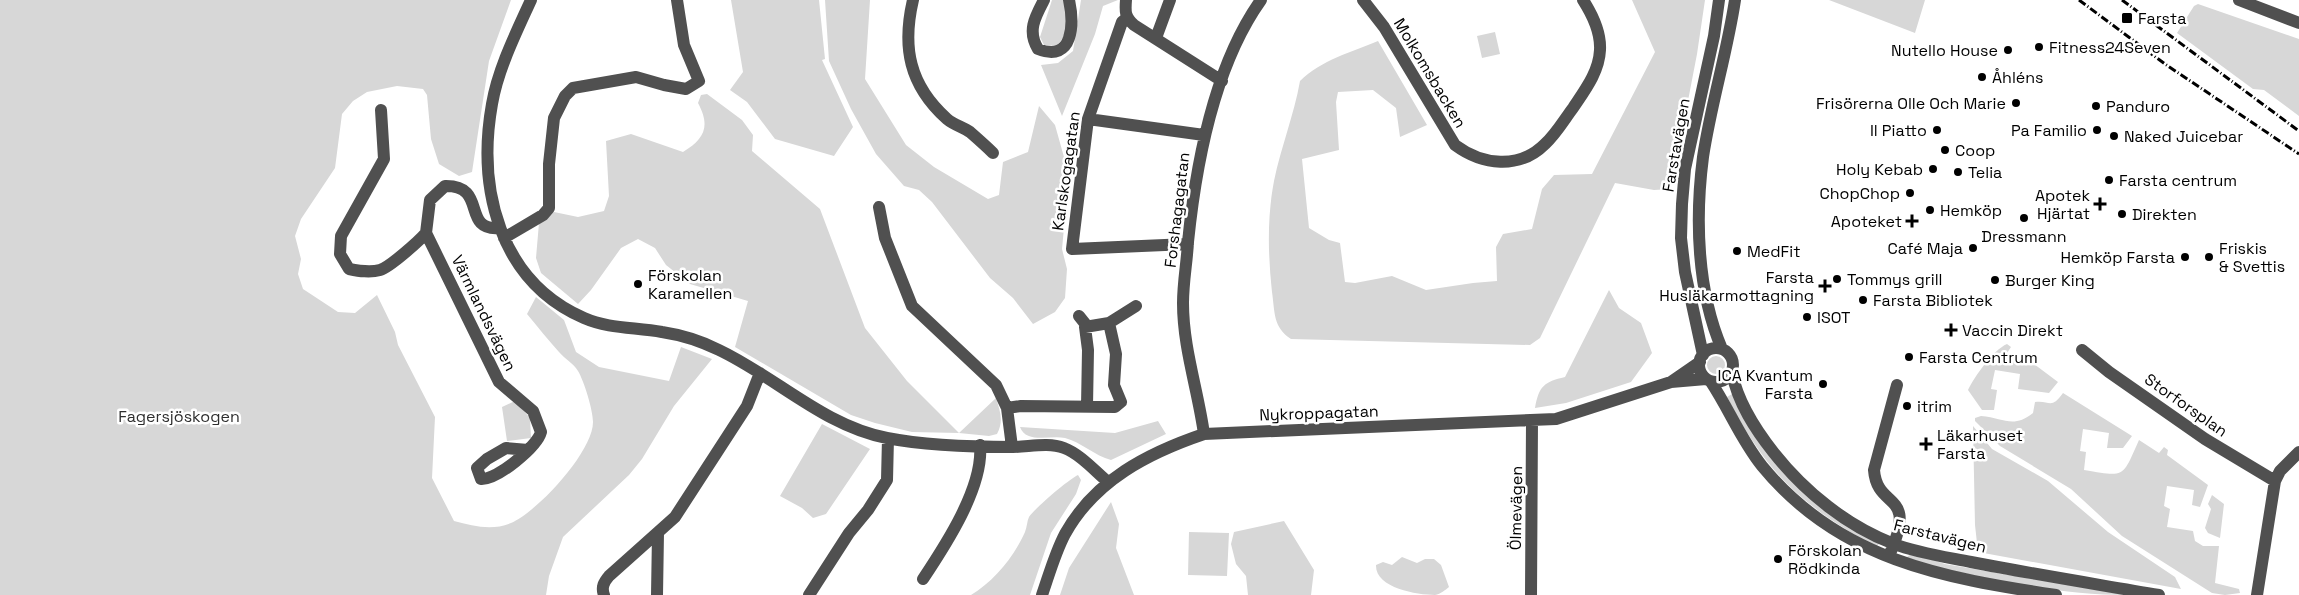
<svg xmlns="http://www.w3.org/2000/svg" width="2299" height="595" font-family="'Space Grotesk',sans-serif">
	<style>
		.green { fill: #d7d7d7 }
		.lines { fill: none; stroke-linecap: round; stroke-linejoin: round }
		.minor { stroke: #505050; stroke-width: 12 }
		.rail { stroke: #000; stroke-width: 3; stroke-dasharray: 8 2.5 1 2.5; stroke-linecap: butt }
		.poi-dot { fill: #000; stroke: #fff; stroke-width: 2 }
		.labels { text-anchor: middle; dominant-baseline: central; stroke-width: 5; stroke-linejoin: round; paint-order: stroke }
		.poi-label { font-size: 16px; fill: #000; stroke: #fff; text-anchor: start }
		.street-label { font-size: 16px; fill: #000; stroke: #fff }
		.park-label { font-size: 16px; fill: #2e2e2e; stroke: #fff }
	</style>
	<rect width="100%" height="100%" fill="#fff"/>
	<path class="green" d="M0,0H511L489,61L472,172L459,176L439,164L431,139L427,95L423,89L397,86L367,92L353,101L342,114L335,168L301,219L295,236L301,259L298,274L303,289L338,312L355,313L377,295L395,332L398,345L435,417L432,478L454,521C473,526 492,531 511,523C537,512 593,452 593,422C593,410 584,381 578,371C574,364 565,359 559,352C548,340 538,327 527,314L536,297L564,320L576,352L599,367L669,381L681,347L712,359L674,406L642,459L629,475L563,537L549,576L546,595H0Z
		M731,0H819L825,59L822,60L853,127L834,156L775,139L747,102L730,90L743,72Z
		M825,0H870L865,79L906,145L934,167L988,199L999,195L1003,162L1028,152L1039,106L1055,125L1069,175L1062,249L1067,269L1065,298L1055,312L1033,324L1013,298L990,278L932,202L919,190L904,186L876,154L851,109L829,61Z
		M1052,0H1063C1070,15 1069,35 1056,46L1044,45L1040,37Z
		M1081,0H1118L1103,6L1095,34L1062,116L1041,65L1058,63L1073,51Z
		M1632,0H1705L1697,54L1671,189L1654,190L1615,183L1540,338L1530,345L1291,339C1273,327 1275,313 1272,292C1268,255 1267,218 1274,181C1281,147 1294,115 1300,81C1321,60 1352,52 1378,41L1427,125L1400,137L1396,108L1373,90L1338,92L1336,102L1339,150L1302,159L1309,228L1329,240L1340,243L1345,282L1355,283L1392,276L1426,290L1473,283L1497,281L1496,247L1503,234L1532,229L1542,189L1554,175L1592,174L1655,52Z
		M1829,0H1925L1915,33Z
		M2198,4L2299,39V116L2264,90L2253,89L2177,33L2194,6Z
		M1495,32L1500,54L1482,58L1477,36Z
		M707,94L742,120L753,135L752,151L820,209L865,328L907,381L959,433L996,398C1000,411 1004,421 997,434L989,436L959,433L912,432L875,423L851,415L735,347L748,301L690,284L666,265L655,248L638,239L621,248L591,290L578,304L541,273L536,258L539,223L554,212L578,217L604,211L609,196L606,141L631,134L683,152C704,139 711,127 698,103L701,95Z
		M1609,290L1619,308L1641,323L1652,353L1631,382L1566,403L1535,408C1539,386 1544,382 1565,377Z
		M2007,344L2011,347L2007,353L2023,363L2030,361L2058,382L2049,393L2018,389L2020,374L1995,370L1991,389L1997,390L1994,410H1982L1968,390C1975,376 1993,350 2007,344Z
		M1707 365a9 9 0 1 1 18 0a9 9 0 1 1-18 0Z
		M2063,393L2132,436L2123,448H2107L2109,433L2083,429L2080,451L2086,452L2084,470C2126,477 2122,478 2139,440L2159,453L2164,447L2168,450L2167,455L2208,485L2200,507L2192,505L2194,490L2167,486L2164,506L2170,509L2167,527L2193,531L2195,541L2203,546H2219L2215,583L2239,589L2240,593L2225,595L2212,593L2122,536L2071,489L2000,446L1975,421V418L1981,416C2004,418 2013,429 2033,413L2035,402C2050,400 2051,410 2063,393Z
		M1732,394L1763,447L1880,543L1876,547C1801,505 1767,474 1727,397Z
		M515,401L530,418L531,438L507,441L502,407Z
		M1158,421L1166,434L1111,460C1095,456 1081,442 1065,438C1050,435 1026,444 1020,427L1115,433Z
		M822,424L870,449L826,514L813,518L802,508L780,496Z
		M1973,426L1992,449L2048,481L2108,532L2175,577L2181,589L1978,552L1975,525Z
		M1078,475L1081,480L1076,494L1051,533L1030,595H971C994,581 1014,557 1025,532C1027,527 1027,521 1029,517C1034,509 1069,479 1078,475Z
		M2212,495L2224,504L2220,538L2208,533L2205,528L2211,509L2208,504Z
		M1111,502L1119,524L1116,548L1134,595H1060L1069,568Z
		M1284,521L1314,570L1311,595H1248L1246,576L1236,564L1231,544L1234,532Z
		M1189,532L1229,533L1227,576L1188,575Z
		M1912,553L1945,564L2127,595C2054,595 1980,577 1909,561L1907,557Z
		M1402,557L1417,563L1425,559H1434L1441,565L1449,587C1445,590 1441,594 1435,595C1417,595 1375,588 1376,565L1383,562L1392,565Z"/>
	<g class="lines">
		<path class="minor" d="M531,0C516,33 498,69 492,104C477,188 499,281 584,318C609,329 636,327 662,332C682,335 701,341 719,350C776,377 824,426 887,438C928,446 972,447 1013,447C1029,447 1048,442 1064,448C1080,454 1095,471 1108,482
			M913,0C902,47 909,85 947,119C954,125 963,127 970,132C978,139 986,146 993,153
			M1044,0C1035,17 1027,31 1038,49C1074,63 1074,23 1069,0
			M1126,0C1125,12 1125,17 1134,25L1222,81
			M1363,0L1384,27L1455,145C1482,165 1519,170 1545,144C1556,134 1564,120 1573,108C1585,90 1599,72 1600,50C1601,32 1592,14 1583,0
			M2239,0L2299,23
			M1127,18L1122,22L1088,119L1072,249L1188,244
			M1156,38L1170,0
			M381,110L384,159L341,236L340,254L349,269C359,271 370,273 380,270C390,267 419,241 426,233
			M1088,119L1204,135
			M879,207L885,238L912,306L996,385L1007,408L1012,447
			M499,228C461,231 488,185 445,186L430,200L426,233L499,382L533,411L541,432C537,447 497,480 481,479L477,468L487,459L506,448L528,450
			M504,238L543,215L549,208V164L554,118L565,96L573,88L636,77L664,85L686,89L699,81L684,45L677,0
			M1079,316L1087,326
			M1109,323L1136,306
			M1699 365a17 17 0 1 1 34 0a17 17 0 1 1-34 0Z
			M1722,349C1697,291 1695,219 1703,157C1711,104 1727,53 1735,0
			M2082,350L2109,372L2205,439L2275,481
			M1703,355L1685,272L1681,238L1682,204L1685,169L1714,36L1719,0
			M1732,373C1738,403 1755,429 1774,453C1805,492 1847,526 1894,544C1918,553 1946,557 1971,562C2033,574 2096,584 2159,595
			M1671,382L1700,362
			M1711,382C1729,409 1741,440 1762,466C1839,560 1943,578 2056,595
			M1007,408L1021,406L1115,407L1121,402L1114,385L1116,354L1109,323L1085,327L1088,350L1087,406
			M1204,434C1198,390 1183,348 1183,303C1183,282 1187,262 1188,242C1196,163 1214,66 1261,0
			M1891,551C1917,491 1877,510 1874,470L1897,385
			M923,579C945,546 984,487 980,445
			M604,595C601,587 604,582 609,576L675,517L747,406L760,373
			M657,595L658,533
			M809,595L849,533L868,510L887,480L888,438
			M1042,595C1049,575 1055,553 1065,534C1095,480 1148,453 1204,434L1556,419L1671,382L1706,379
			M1531,595L1532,421
			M2257,595L2275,481L2280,471L2299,452"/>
		<path class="rail" d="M2079,0L2165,64L2299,154
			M2122,0L2299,131"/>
	</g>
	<g class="poi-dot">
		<rect x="2121" y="12" width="12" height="12" rx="2.5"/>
		<circle cx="2039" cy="47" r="5"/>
		<circle cx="2008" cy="50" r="5"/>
		<circle cx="1982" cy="77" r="5"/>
		<circle cx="2016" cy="103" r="5"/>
		<circle cx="2096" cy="106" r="5"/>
		<circle cx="1937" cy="130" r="5"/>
		<circle cx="2097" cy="130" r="5"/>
		<circle cx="2114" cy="136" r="5"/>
		<circle cx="1945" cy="150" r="5"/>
		<circle cx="1933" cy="169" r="5"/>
		<circle cx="1958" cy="172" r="5"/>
		<circle cx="2109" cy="180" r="5"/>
		<circle cx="1910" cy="193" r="5"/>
		<path d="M2097.5 196.5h5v5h5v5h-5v5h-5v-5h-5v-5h5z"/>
		<circle cx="1930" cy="210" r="5"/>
		<circle cx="2122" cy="214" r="5"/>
		<circle cx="2024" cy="218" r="5"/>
		<path d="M1909.5 213.5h5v5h5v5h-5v5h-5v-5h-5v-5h5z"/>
		<circle cx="1973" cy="248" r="5"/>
		<circle cx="1737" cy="251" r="5"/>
		<circle cx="2185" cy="257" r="5"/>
		<circle cx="2209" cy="257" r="5"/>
		<circle cx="1837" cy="279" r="5"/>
		<circle cx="1995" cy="280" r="5"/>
		<circle cx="638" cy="284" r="5"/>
		<path d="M1822.5 278.5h5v5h5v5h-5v5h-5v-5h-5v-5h5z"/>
		<circle cx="1863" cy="300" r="5"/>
		<circle cx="1807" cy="317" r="5"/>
		<path d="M1948.5 322.5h5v5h5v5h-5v5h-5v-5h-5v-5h5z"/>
		<circle cx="1909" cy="357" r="5"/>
		<circle cx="1823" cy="384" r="5"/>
		<circle cx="1907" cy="406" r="5"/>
		<path d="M1923.5 436.5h5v5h5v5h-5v5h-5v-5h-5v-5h5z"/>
		<circle cx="1778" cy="559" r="5"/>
	</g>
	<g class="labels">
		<g class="poi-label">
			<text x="2138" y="18">Farsta</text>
			<text x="2049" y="47">Fitness24Seven</text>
			<text x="1998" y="50" text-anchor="end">Nutello House</text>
			<text x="1992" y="77">Åhléns</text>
			<text x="2006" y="103" text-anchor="end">Frisörerna Olle Och Marie</text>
			<text x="2106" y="106">Panduro</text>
			<text x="1927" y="130" text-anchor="end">Il Piatto</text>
			<text x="2087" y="130" text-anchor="end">Pa Familio</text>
			<text x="2124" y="136">Naked Juicebar</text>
			<text x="1955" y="150">Coop</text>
			<text x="1923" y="169" text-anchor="end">Holy Kebab</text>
			<text x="1968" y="172">Telia</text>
			<text x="2119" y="180">Farsta centrum</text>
			<text x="1900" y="193" text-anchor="end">ChopChop</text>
			<text x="2090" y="195" text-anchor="end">Apotek<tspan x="2090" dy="18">Hjärtat</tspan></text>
			<text x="1940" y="210">Hemköp</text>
			<text x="2132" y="214">Direkten</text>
			<text x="1902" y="221" text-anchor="end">Apoteket</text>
			<text x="2024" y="236" text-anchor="middle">Dressmann</text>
			<text x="1963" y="248" text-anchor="end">Café Maja</text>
			<text x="2219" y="248">Friskis<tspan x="2219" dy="18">&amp; Svettis</tspan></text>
			<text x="1747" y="251">MedFit</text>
			<text x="2175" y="257" text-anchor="end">Hemköp Farsta</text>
			<text x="648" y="275">Förskolan<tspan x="648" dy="18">Karamellen</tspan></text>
			<text x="1814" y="277" text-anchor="end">Farsta<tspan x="1814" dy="18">Husläkarmottagning</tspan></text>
			<text x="1847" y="279">Tommys grill</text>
			<text x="2005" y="280">Burger King</text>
			<text x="1873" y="300">Farsta Bibliotek</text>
			<text x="1817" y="317">ISOT</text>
			<text x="1962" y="330">Vaccin Direkt</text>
			<text x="1919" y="357">Farsta Centrum</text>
			<text x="1813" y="375" text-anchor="end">ICA Kvantum<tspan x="1813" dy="18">Farsta</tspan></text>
			<text x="1917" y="406">itrim</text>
			<text x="1937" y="435">Läkarhuset<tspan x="1937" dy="18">Farsta</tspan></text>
			<text x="1788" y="550">Förskolan<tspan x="1788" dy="18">Rödkinda</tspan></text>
		</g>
		<g class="street-label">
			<text transform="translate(1430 73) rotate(59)">Molkomsbacken</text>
			<text transform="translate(1676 145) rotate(-80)">Farstavägen</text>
			<text transform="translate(1066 171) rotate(-82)">Karlskogagatan</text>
			<text transform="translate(1177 210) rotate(-83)">Forshagagatan</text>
			<text transform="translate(484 313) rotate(64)">Värmlandsvägen</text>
			<text transform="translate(2186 405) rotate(35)">Storforsplan</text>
			<text transform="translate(1319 413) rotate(-2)">Nykroppagatan</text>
			<text transform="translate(1516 508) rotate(-89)">Ölmevägen</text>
			<text transform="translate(1940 536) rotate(14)">Farstavägen</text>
		</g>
		<g class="park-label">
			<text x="179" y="416">Fagersjöskogen</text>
		</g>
	</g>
</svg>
